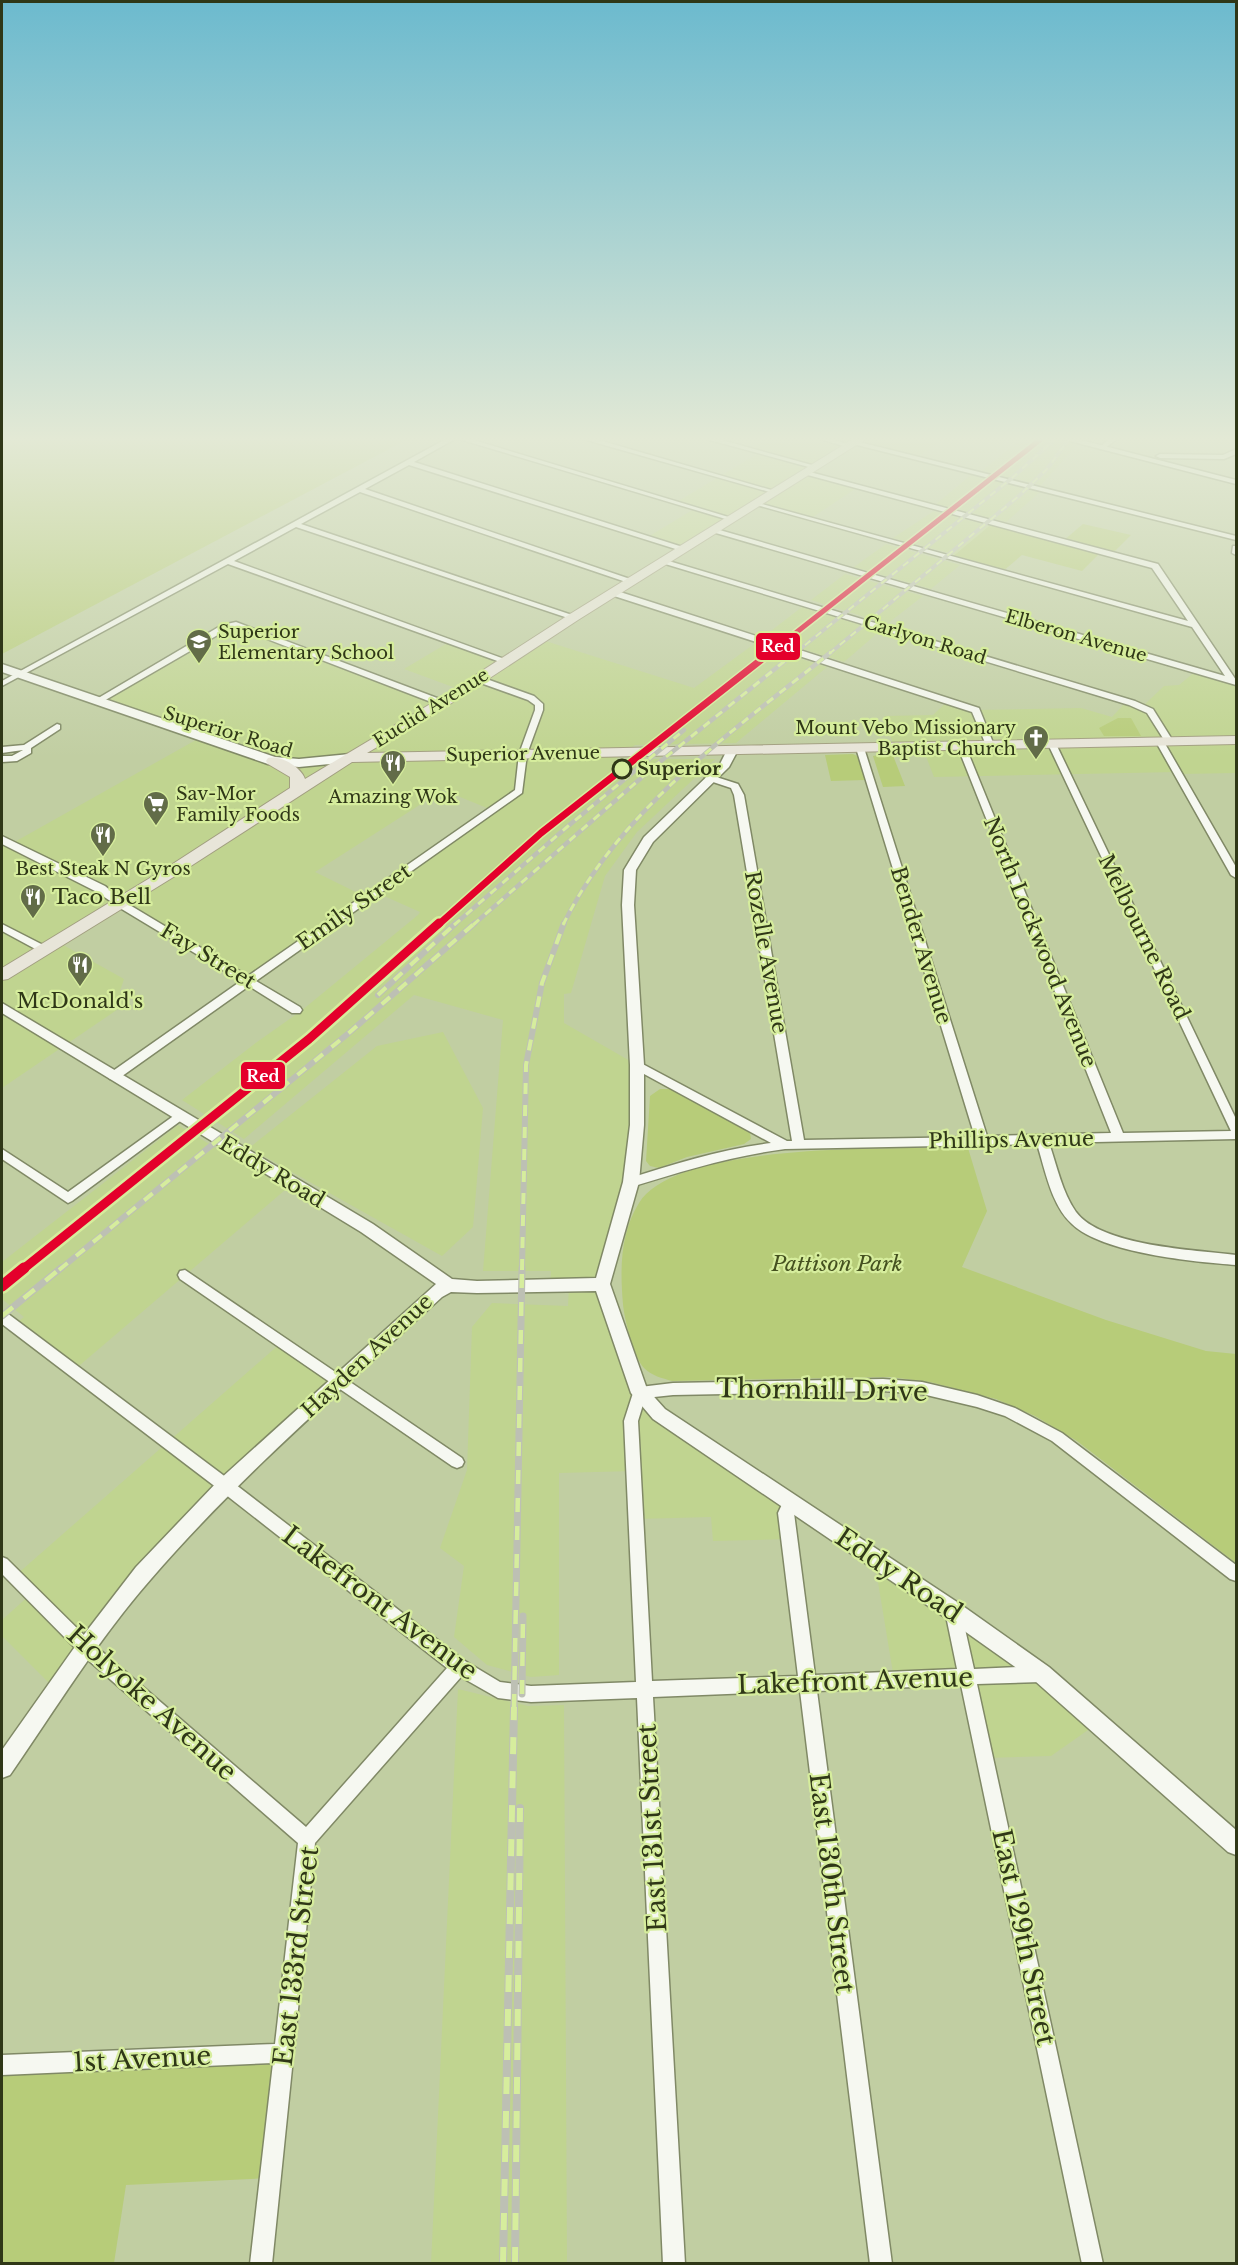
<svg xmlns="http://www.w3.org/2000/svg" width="1238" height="2265" font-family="'Libre Baskerville',serif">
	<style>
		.built { fill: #c0d490 }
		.green { fill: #b7cc79 }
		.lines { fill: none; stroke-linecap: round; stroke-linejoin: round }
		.minor-casing { stroke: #808966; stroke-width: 3 }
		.tertiary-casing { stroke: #808966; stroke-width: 3 }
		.secondary-casing { stroke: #808966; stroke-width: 3 }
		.primary-casing { stroke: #a29f80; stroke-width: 2 }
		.minor { fill: #f6f8f1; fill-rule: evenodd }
		.tertiary { fill: #f6f8f1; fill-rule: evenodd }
		.secondary { fill: #f6f8f1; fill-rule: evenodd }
		.primary { fill: #e8e5d9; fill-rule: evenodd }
		.rail-far4-casing { stroke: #bdc0b4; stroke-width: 4 }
		.rail-far3-casing { stroke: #bdc0b4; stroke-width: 4.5 }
		.rail-far2-casing { stroke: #bdc0b4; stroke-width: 6 }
		.rail-far1-casing { stroke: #bdc0b4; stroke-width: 7 }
		.rail-casing { stroke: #bdc0b4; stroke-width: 8 }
		.rail-far4 { stroke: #d6ed9d; stroke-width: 2; stroke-dasharray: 7; stroke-linecap: butt }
		.rail-far3 { stroke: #d6ed9d; stroke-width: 3; stroke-dasharray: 8; stroke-linecap: butt }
		.rail-far2 { stroke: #d6ed9d; stroke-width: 4; stroke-dasharray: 11; stroke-linecap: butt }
		.rail-far1 { stroke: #d6ed9d; stroke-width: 4.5; stroke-dasharray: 14; stroke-linecap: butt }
		.rail { stroke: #d6ed9d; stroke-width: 6; stroke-dasharray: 17; stroke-linecap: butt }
		.metro-1-far3-casing { stroke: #d6ed9d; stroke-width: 8 }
		.metro-1-far2-casing { stroke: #d6ed9d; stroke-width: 10 }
		.metro-1-far1-casing { stroke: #d6ed9d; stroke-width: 14 }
		.metro-1-casing { stroke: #d6ed9d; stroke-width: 16 }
		.metro-1-far3 { stroke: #e4002b; stroke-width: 5 }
		.metro-1-far2 { stroke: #e4002b; stroke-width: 7 }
		.metro-1-far1 { stroke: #e4002b; stroke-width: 9 }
		.metro-1 { stroke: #e4002b; stroke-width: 11 }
		.stop-dot { fill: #d6ed9d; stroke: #2f3717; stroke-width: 3 }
		.labels { text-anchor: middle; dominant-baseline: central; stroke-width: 4.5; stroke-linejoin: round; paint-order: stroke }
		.far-poi-label { font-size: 18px; fill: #2f3717; stroke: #d6ed9d; text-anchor: start }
		.far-street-label { font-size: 18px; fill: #2f3717; stroke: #d6ed9d }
		.far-stop-label { font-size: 18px; font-weight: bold; fill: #2f3717; stroke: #d6ed9d; text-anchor: start }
		.poi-label { font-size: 21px; fill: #2f3717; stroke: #d6ed9d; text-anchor: start }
		.street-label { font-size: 21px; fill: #2f3717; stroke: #d6ed9d }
		.park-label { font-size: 21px; font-style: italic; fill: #455120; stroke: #d6ed9d }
		.near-street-label { font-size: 26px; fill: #2f3717; stroke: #d6ed9d }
		.line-badge { stroke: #d6ed9d; stroke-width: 2 }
		.badge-label { font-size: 16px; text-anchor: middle; font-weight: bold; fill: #fff }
	</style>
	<rect width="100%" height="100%" fill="#c1cea2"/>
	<path class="built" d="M799,439H943L916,458L855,443L807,473L858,487L810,519L756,504L685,549L648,537L694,509L675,503L759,453L749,450L765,440L789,445Z
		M1021,439H1053L1077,445L1041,485L982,471Z
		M971,475L1040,492L1006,522L936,504Z
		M934,511L1002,529L967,558L893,538Z
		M886,544L960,565L931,589L854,567Z
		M845,574L923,596L887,624L811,600Z
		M802,607L880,631L844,662L763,637Z
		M231,625L442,703L461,690L404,669L451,641L506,661L539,639L694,688L754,644L827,667L736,743L635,745L616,759H715L637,832L605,876L571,993L564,994V1023L637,1065V1125L602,1284L640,1393L790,1503L789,1539L713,1541L711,1517L636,1519L633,1471L559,1473V1675L531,1677L487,1665L454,1637L464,1566L440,1548L467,1470L472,1327L492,1303L568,1306L569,1285H550L551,1271H483L503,1020L414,995L244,1139L182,1100L257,1042L301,1011L418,915L420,912L375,892L492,810L443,790L315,872L368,898L249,981L118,903L56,941L124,979L120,991L127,1003L2,1088V840L11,844L203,736L99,700Z
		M1196,671L1233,681L1236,687V773L1179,774L1177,772L934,777L922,746L894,747L884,716L933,715L948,701L976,710L1081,708L1112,717L1127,701L1142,707L1164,686L1179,685Z
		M443,1032L483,1108L473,1227L442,1256L249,1148L377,1046Z
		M178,1125L224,1153L231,1148L292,1184L73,1371L13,1326L24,1317L2,1299V1262Z
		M282,1342L339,1381L226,1486L56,1690L2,1636V1620L32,1593L15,1576Z
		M874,1558L1098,1723L1051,1756L986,1758L969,1676L894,1679Z
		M458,1689L528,1706L564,1705L567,2263L431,2264Z"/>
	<path class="green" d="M2,439H408L2,654Z
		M993,523L1063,541L1083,524L1131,535L1112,554L1102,551L1082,571L1022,555L1002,572L951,558Z
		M1118,718H1131L1141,736H1104L1099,728Z
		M892,753L905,786L883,787L873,756Z
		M853,754L859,757L865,780L831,781L825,755Z
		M660,1089H673L750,1133L751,1139L744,1144L687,1157L659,1168L650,1166L646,1161L650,1096Z
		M968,1148L987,1211L962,1267L1106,1320L1206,1351L1236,1354V1563L1077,1441L1035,1416L996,1399L930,1382L890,1377L672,1381C662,1378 652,1376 644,1368C634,1358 624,1318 623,1304C620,1270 620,1233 639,1203C677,1141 900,1149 968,1148Z
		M283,2053L269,2178L126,2185L114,2263H2V2065Z"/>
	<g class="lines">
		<defs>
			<path id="minor" d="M446,439H455L414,462L689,549L682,551L409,465L365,489L636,581L629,583L360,492L301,524L578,617L571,619L296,527L234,561L510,661L503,663L228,564L2,686V681Z
				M459,439H470L735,519L729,520Z
				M583,439H595L778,492L773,493Z
				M706,439H718L819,467L816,469Z
				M820,439H832L853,446L850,448Z
				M1109,439H1117L1104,449H1100V447Z
				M855,441L1236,536V540L853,444V442Z
				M806,471L1158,564L1236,680V685L709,531L716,529L1225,676L1192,627L753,504L758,503L1188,621L1152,568L804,474V472Z
				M1233,546H1236V555L1232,553Z
				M662,559L1135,701L1153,709L1173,741L1169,744L1166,743L1147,713L1129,705L662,563Z
				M611,591H617L979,708L994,745L990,748L986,745L972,712L611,595Z
				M236,622L445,701L446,703L439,705L236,627L228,629L102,702L95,700L222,625Z
				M475,677H481L534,696L543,704V710L527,754L522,793L256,981L300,1007L302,1010L300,1013H292L249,986L118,1079H110L108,1076L110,1073L241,981L115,905V901H123L248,976L515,790L519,754L535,710V705L528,700L475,681Z
				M57,724L60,725V729L31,748V753L17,761L2,762V756H12L23,750L2,753V747L24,745Z
				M1160,739L1164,742L1236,867V878L1231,875L1156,742Z
				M1052,741L1056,744L1236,1119V1139L1049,1143C1057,1166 1062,1192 1076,1212C1101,1246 1195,1250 1236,1255V1265C1195,1262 1102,1253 1072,1224C1051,1205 1045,1169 1037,1144L785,1149C731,1156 683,1171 631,1187L627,1185L625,1182L627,1179C674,1164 721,1149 771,1143L633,1068L631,1065L633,1062L637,1061L787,1141H792L734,795L731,788L707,780L705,778L710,775L738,784L744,795L804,1140L975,1137L856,748L860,745L864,748L987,1136L1111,1133L957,745L961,742L965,745L1123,1133L1231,1131L1048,744Z
				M2,924L47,947L48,949L47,951H39L2,931Z
				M179,1112L183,1113L185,1116L183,1119L72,1201L68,1203L2,1159V1149L68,1192Z
				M185,1270L462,1458L464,1462L462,1466L457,1468L452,1466L180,1279L178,1275L180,1271Z
				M2,1312L7,1313L231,1481L465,1661L500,1682L531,1686L636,1682L624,1421L633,1393L635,1389L640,1387L673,1383L883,1379L922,1382L977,1395L1015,1408L1062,1433L1236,1565V1581L1230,1579L1052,1441L1005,1416L977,1407L922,1394L883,1391L673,1395L645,1398L638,1421L652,1681L798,1676L778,1513L785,1498L790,1496L795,1498L798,1503L794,1513L815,1675L957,1669L945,1611L947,1606L953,1604L959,1606L961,1611L974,1669L1041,1666L1047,1668L1049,1674L1047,1680L1041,1682L977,1684L1103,2264H1082L961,1685L817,1691L892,2264H870L800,1691L653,1697L685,2264H663L637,1698L531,1702L498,1698L461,1677L315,1843L272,2264H250L273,2063L2,2075V2055L275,2044L298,1843L80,1653L2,1574V1557L7,1559L92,1643L306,1827L447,1668L221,1491L2,1324Z"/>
			<path id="tertiary" d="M1062,439H1077L1236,480V484Z
				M1236,449V454L1224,459L1160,458L1156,456L1160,454L1223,455Z
				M732,747L738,750L729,767L653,842L636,870L634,905L644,1065V1125L639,1182L610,1284L647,1389L665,1409L960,1604L1049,1667L1236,1830V1855L1228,1852L1035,1681L946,1618L653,1419L631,1393L596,1291L477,1293L451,1292L442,1297C343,1388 239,1477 151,1579C99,1638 55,1710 10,1775L2,1778V1750L79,1641L136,1567L219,1480L436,1284L361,1232L2,1013V1003L373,1224L452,1279L477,1281L596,1278L623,1182L630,1125V1065L622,905L624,870L644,837L720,764L728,748Z
				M2,836L105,886L125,903L119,907L97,892L2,844Z"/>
			<path id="secondary" d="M2,664L275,757L299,759L350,754L357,758L350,762L299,767L268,764L2,672Z"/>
			<path id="primary" d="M853,439H866L578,620L447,706L367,753L1236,736V744L352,762L180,873L8,979L2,980V968L168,867L290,788V777L268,764L266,761L268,758C281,755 301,767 305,779L437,700L570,614Z"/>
		</defs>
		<use href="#minor" class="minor-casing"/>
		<use href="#tertiary" class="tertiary-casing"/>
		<use href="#secondary" class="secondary-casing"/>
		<use href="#primary" class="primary-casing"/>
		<use href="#minor" class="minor"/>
		<use href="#tertiary" class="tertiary"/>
		<use href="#secondary" class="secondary"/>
		<use href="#primary" class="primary"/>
		<defs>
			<path id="rail-far4" d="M794,654L1012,478L1055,439
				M829,654L1020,495L1047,469L1069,439"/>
			<path id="rail-far3" d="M454,925L567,827L684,730
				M473,925L656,765L796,652
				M563,925C619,809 734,731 831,652"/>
			<path id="rail-far2" d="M378,995L456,923
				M59,1270L350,1032L475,923
				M522,1270L526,1065L542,983L564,923"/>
			<path id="rail-far1" d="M2,1316L61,1268
				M522,1694L523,1616
				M514,1708L522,1268"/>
			<path id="rail" d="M503,2264L514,1707
				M515,2264L520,1808"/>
		</defs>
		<use href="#rail-far4" class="rail-far4-casing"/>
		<use href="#rail-far3" class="rail-far3-casing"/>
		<use href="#rail-far2" class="rail-far2-casing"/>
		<use href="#rail-far1" class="rail-far1-casing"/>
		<use href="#rail" class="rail-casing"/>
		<use href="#rail-far4" class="rail-far4"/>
		<use href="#rail-far3" class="rail-far3"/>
		<use href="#rail-far2" class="rail-far2"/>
		<use href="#rail-far1" class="rail-far1"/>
		<use href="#rail" class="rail"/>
		<defs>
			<path id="metro-1-far3" d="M769,654L1041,439"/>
			<path id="metro-1-far2" d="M438,925L541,833L771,652"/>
			<path id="metro-1-far1" d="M22,1270L309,1039L439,923"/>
			<path id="metro-1" d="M2,1286L24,1268"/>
		</defs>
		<use href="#metro-1-far3" class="metro-1-far3-casing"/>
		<use href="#metro-1-far2" class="metro-1-far2-casing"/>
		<use href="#metro-1-far1" class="metro-1-far1-casing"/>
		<use href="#metro-1" class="metro-1-casing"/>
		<use href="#metro-1-far3" class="metro-1-far3"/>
		<use href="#metro-1-far2" class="metro-1-far2"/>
		<use href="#metro-1-far1" class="metro-1-far1"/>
		<use href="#metro-1" class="metro-1"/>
	</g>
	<linearGradient id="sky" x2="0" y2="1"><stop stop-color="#6cbace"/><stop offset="0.58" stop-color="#e3e9d5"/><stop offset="1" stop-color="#e3e9d5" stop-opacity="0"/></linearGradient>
	<rect width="1238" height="757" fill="url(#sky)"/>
	<defs>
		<symbol id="school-pin" viewBox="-11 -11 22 30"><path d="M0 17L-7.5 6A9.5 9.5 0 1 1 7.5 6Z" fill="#626c48" stroke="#d6ed9d"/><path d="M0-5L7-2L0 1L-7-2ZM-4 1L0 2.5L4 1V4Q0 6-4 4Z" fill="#fff"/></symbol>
		<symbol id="church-pin" viewBox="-11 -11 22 30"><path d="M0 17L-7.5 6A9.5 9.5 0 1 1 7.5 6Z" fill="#626c48" stroke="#d6ed9d"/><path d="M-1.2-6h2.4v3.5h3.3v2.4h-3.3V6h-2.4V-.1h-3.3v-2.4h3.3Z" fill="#fff"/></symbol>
		<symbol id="restaurant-pin" viewBox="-11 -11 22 30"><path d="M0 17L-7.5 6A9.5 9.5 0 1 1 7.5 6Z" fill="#626c48" stroke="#d6ed9d"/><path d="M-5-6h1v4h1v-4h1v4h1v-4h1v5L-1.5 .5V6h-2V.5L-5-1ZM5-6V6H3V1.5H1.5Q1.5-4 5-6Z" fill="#fff"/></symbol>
		<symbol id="supermarket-pin" viewBox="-11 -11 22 30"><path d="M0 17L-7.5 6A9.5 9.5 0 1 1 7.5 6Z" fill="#626c48" stroke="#d6ed9d"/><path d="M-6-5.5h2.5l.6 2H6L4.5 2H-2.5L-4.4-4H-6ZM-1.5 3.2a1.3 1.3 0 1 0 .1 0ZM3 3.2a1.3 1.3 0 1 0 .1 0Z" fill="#fff"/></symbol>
	</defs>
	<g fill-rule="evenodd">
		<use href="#school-pin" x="184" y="627" width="30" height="40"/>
		<use href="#church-pin" x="1021" y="723" width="30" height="40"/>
		<use href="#restaurant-pin" x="378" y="748" width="30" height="40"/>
		<use href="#supermarket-pin" x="141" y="789" width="30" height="40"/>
		<use href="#restaurant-pin" x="88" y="820" width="30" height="40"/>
		<use href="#restaurant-pin" x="18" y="882" width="30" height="40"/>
		<use href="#restaurant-pin" x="65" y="950" width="30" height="40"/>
	</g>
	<circle class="stop-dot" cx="622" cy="769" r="9"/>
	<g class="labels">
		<g class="far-poi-label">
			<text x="218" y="632">Superior<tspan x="218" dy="21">Elementary School</tspan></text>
			<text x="1016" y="728" text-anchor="end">Mount Vebo Missionary<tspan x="1016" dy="21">Baptist Church</tspan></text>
			<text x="176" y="794">Sav-Mor<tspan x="176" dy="21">Family Foods</tspan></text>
			<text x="393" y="797" text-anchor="middle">Amazing Wok</text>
			<text x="103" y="869" text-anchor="middle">Best Steak N Gyros</text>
		</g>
		<g class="far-street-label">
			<text transform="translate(1076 636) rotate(16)">Elberon Avenue</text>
			<text transform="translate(925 640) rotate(17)">Carlyon Road</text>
			<text transform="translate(431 708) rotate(-32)">Euclid Avenue</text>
			<text transform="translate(228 732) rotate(17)">Superior Road</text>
			<text transform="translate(523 754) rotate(-1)">Superior Avenue</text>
		</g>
		<g class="far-stop-label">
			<text x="637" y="769">Superior</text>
		</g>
		<g class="poi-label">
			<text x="52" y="897">Taco Bell</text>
			<text x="80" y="1001" text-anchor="middle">McDonald's</text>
		</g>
		<g class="street-label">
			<text transform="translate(354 907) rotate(-35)">Emily Street</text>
			<text transform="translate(1144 937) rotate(64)">Melbourne Road</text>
			<text transform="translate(1040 942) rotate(68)">North Lockwood Avenue</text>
			<text transform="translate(921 945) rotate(73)">Bender Avenue</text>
			<text transform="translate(766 952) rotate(80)">Rozelle Avenue</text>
			<text transform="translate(208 956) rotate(31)">Fay Street</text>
			<text transform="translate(1011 1140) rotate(-1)">Phillips Avenue</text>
			<text transform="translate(272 1172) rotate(31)">Eddy Road</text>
			<text transform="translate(367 1356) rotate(-43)">Hayden Avenue</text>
		</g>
		<g class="park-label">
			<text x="837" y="1264">Pattison Park</text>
		</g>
		<g class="near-street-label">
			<text transform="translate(822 1390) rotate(1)">Thornhill Drive</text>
			<text transform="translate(899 1575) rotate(34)">Eddy Road</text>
			<text transform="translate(380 1603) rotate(37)">Lakefront Avenue</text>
			<text transform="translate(855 1681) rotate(-2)">Lakefront Avenue</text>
			<text transform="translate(152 1703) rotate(42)">Holyoke Avenue</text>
			<text transform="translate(652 1828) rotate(-93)">East 131st Street</text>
			<text transform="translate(832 1883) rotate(83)">East 130th Street</text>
			<text transform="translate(1024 1937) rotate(78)">East 129th Street</text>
			<text transform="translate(296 1956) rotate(-83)">East 133rd Street</text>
			<text transform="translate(142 2059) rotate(-3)">1st Avenue</text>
		</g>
	</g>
	<g class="line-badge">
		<rect x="755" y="632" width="46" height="29" rx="6" fill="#e4002b"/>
		<rect x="240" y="1061" width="46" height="29" rx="6" fill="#e4002b"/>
	</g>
	<g class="badge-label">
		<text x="778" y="652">Red</text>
		<text x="263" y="1082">Red</text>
	</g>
	<rect width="1238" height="2265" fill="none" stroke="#2f3717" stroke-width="6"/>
</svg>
